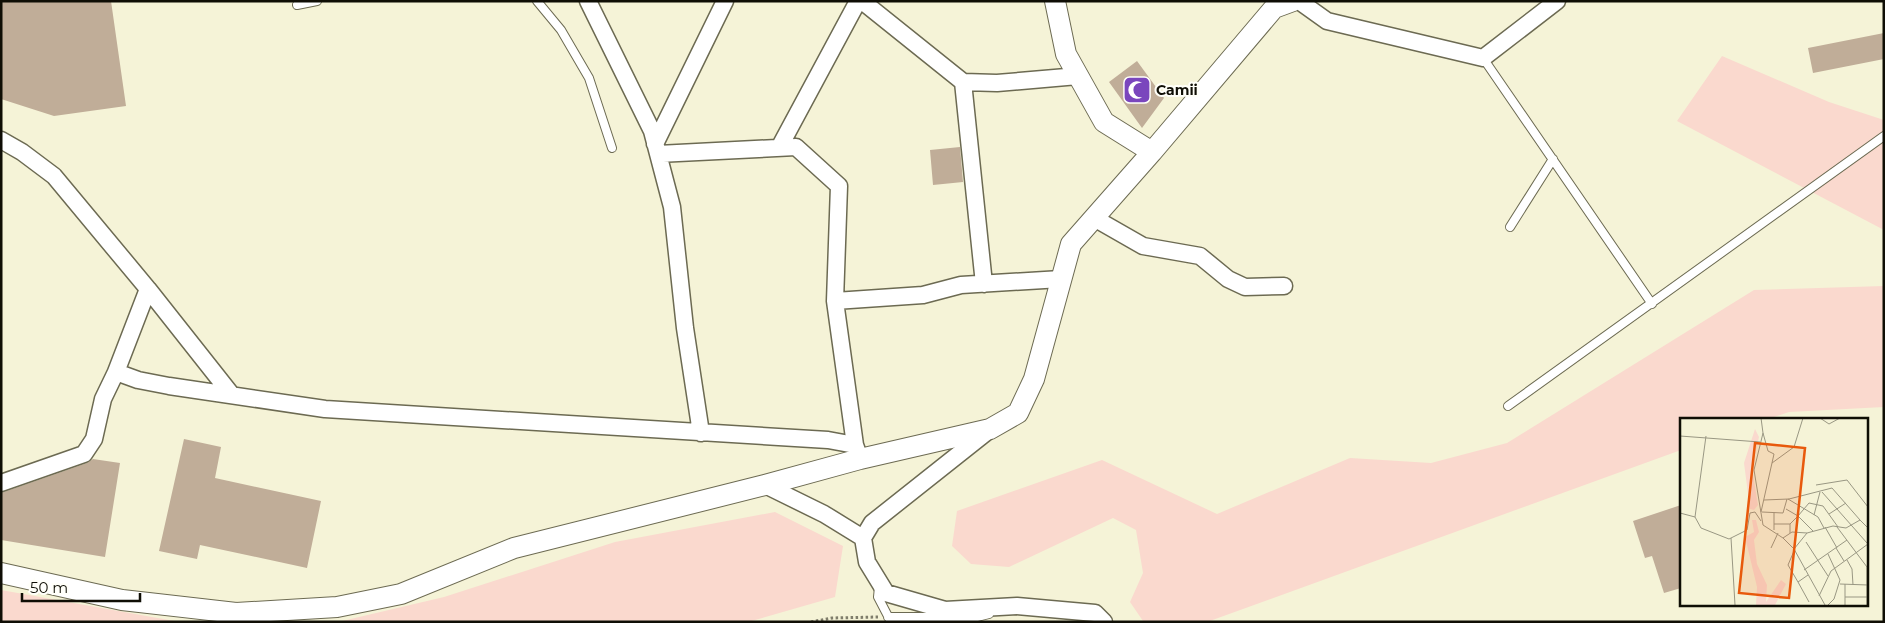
<svg xmlns="http://www.w3.org/2000/svg" width="1885" height="623" font-family="Montserrat,sans-serif">
	<style>
		.green { fill: #fad9ce }
		.building { fill: #c0ad98 }
		.lines { fill: none; stroke-linecap: round; stroke-linejoin: round }
		.service-casing { stroke: #6c6a52; stroke-width: 10 }
		.minor-casing { stroke: #6c6a52; stroke-width: 19 }
		.tertiary-casing { stroke: #6c6a52; stroke-width: 22 }
		.path { stroke: #7f7d6b; stroke-width: 3; stroke-dasharray: 2.5 2.5; stroke-linecap: butt }
		.service { stroke: #fff; stroke-width: 8 }
		.minor { stroke: #fff; stroke-width: 16 }
		.tertiary { stroke: #fff; stroke-width: 20 }
		.labels { text-anchor: middle; dominant-baseline: central; stroke-width: 4; stroke-linejoin: round; paint-order: stroke }
		.poi-label { font-size: 14px; font-weight: bold; fill: #0f0e05; stroke: #fffff9; text-anchor: start }
		.inset-road { fill: none; stroke: #999783; stroke-width: 1 }
		.view { fill: #e8590c; fill-opacity: 0.15; stroke: #e8590c; stroke-width: 2.5 }
		.inset-edge { fill: none; stroke: #0f0e05; stroke-width: 2.5 }
	</style>
	<rect width="100%" height="100%" fill="#f5f3d7"/>
	<path class="green" d="M1722,56L1829,102L1884,120V230L1677,121Z
		M1884,286V407L1789,412L1768,419H1681V450L1207,622L1143,621L1130,602L1143,573L1136,530L1113,518L1009,567L971,564L952,546L957,511L1102,460L1217,514L1350,458L1431,463L1507,443L1754,290Z
		M775,512L843,546L835,597L748,622H338L444,597L615,542Z
		M1,590L180,622H1Z"/>
	<path class="building" d="M1,1H111L126,106L54,116L1,99Z
		M1884,33V59L1813,73L1808,48Z
		M1137,61L1164,98L1142,128L1109,82Z
		M960,147L963,182L933,185L930,150Z
		M184,439L221,447L215,478L321,501L307,568L200,545L197,559L159,551Z
		M93,459L120,463L105,557L1,540V493L87,463Z
		M1681,505V588L1664,593L1652,556L1645,558L1633,521Z"/>
	<g class="lines">
		<defs>
			<path id="service" d="M537,1L561,30L589,78L612,148
				M297,5L317,1
				M1483,58L1652,304
				M1510,227L1553,159
				M1508,406L1884,136
				M879,587L878,597L890,620
				M888,617H977L989,614"/>
			<path id="minor" d="M588,1L652,131L672,207L685,328L701,433
				M862,1L963,82L997,83L1078,76
				M1299,1L1327,21L1483,58L1557,1
				M963,82L984,284
				M1,140L22,152L54,176L148,289L231,394
				M655,144L725,1
				M779,148L858,1
				M658,154L796,147L839,186L835,301L855,445
				M1094,218L1143,246L1200,256L1228,279L1245,287L1284,286
				M835,301L923,295L961,285L1061,279
				M116,372L148,289
				M988,431L872,523L863,538L867,562L886,593L945,610L1017,606L1095,613L1104,622
				M1,483L84,454L94,439L103,399L116,372L138,380L169,386L325,409L828,440L855,445L860,459
				M765,485L824,514L863,538"/>
			<path id="tertiary" d="M1152,152L1274,8L1293,1
				M1,573L122,600L236,613L337,607L401,594L514,548L765,485L860,459L990,429L1018,413L1034,379L1071,244L1152,152L1104,122L1066,54L1055,1"/>
		</defs>
		<use href="#service" class="service-casing"/>
		<use href="#minor" class="minor-casing"/>
		<use href="#tertiary" class="tertiary-casing"/>
		<path class="path" d="M811,622L832,618L878,617"/>
		<use href="#service" class="service"/>
		<use href="#minor" class="minor"/>
		<use href="#tertiary" class="tertiary"/>
	</g>
	<defs>
		<symbol id="mosque-square" viewBox="-11 -11 22 22"><rect x="-9" y="-9" width="18" height="18" rx="4" fill="#7a46bd" stroke="#fffff9"/><path d="M3.5-4.9A6 6 0 1 0 3.5 4.9A5 5 0 1 1 3.5-4.9Z" fill="#fff"/></symbol>
	</defs>
	<g fill-rule="evenodd">
		<use href="#mosque-square" x="1121" y="74" width="32" height="32"/>
	</g>
	<g class="labels">
		<g class="poi-label">
			<text x="1156" y="90">Camii</text>
		</g>
	</g>
	<g transform="translate(1680 418)">
		<rect width="188" height="188" fill="#f5f3d7"/>
		<path d="M75,11L79,19L72,50L78,87L74,92L70,91L64,45ZM72,102H76L79,114L74,122L77,146L87,167L86,184L101,162L106,166L95,187H76L77,169L65,119L74,114Z" fill="#fad9ce"/>
		<path class="inset-road" d="M81,0L83,15L74,52L83,107L103,120L112,114L127,115L153,108L166,110L180,102L188,110M140,0L149,6L160,0M0,18L80,24M92,45L114,29L123,0M136,67L167,62L188,89M142,74L187,125M108,81L138,99L144,110M84,82L109,81L152,70L180,102M106,91L118,98L129,85L143,88L158,109M81,94L94,36L88,33L83,15M82,94L103,95L107,81M0,95L15,99L21,110L49,121L67,112L70,95L75,94L81,103M149,96L166,85M134,97L140,74M15,99L26,18M94,106H110M145,109L157,130M157,109L187,149V187M94,112V94M110,115V106L118,98L133,113M51,120L55,187M103,120L114,131L145,187M126,124L148,158M91,130L98,115M156,130L164,143M114,131L127,115M114,133L108,147L118,164L128,157M148,136L160,162L154,181L148,187M167,142L172,151L173,167M124,152L167,122M118,164L129,184M160,166L188,167M165,166V187M139,178L151,153L188,126M165,179H187"/>
		<path class="view" d="M75,25L125,30L109,180L59,175Z"/>
		<rect width="188" height="188" class="inset-edge"/>
	</g>
	<rect width="1885" height="623" fill="none" stroke="#0f0e05" stroke-width="5"/>
	<path d="M22 593v8h118v-8" fill="none" stroke="#0f0e05" stroke-width="2.5"/>
	<text x="30" y="593" font-size="15" fill="#0f0e05" stroke="#fffff9" stroke-width="4" paint-order="stroke">50 m</text>
</svg>
